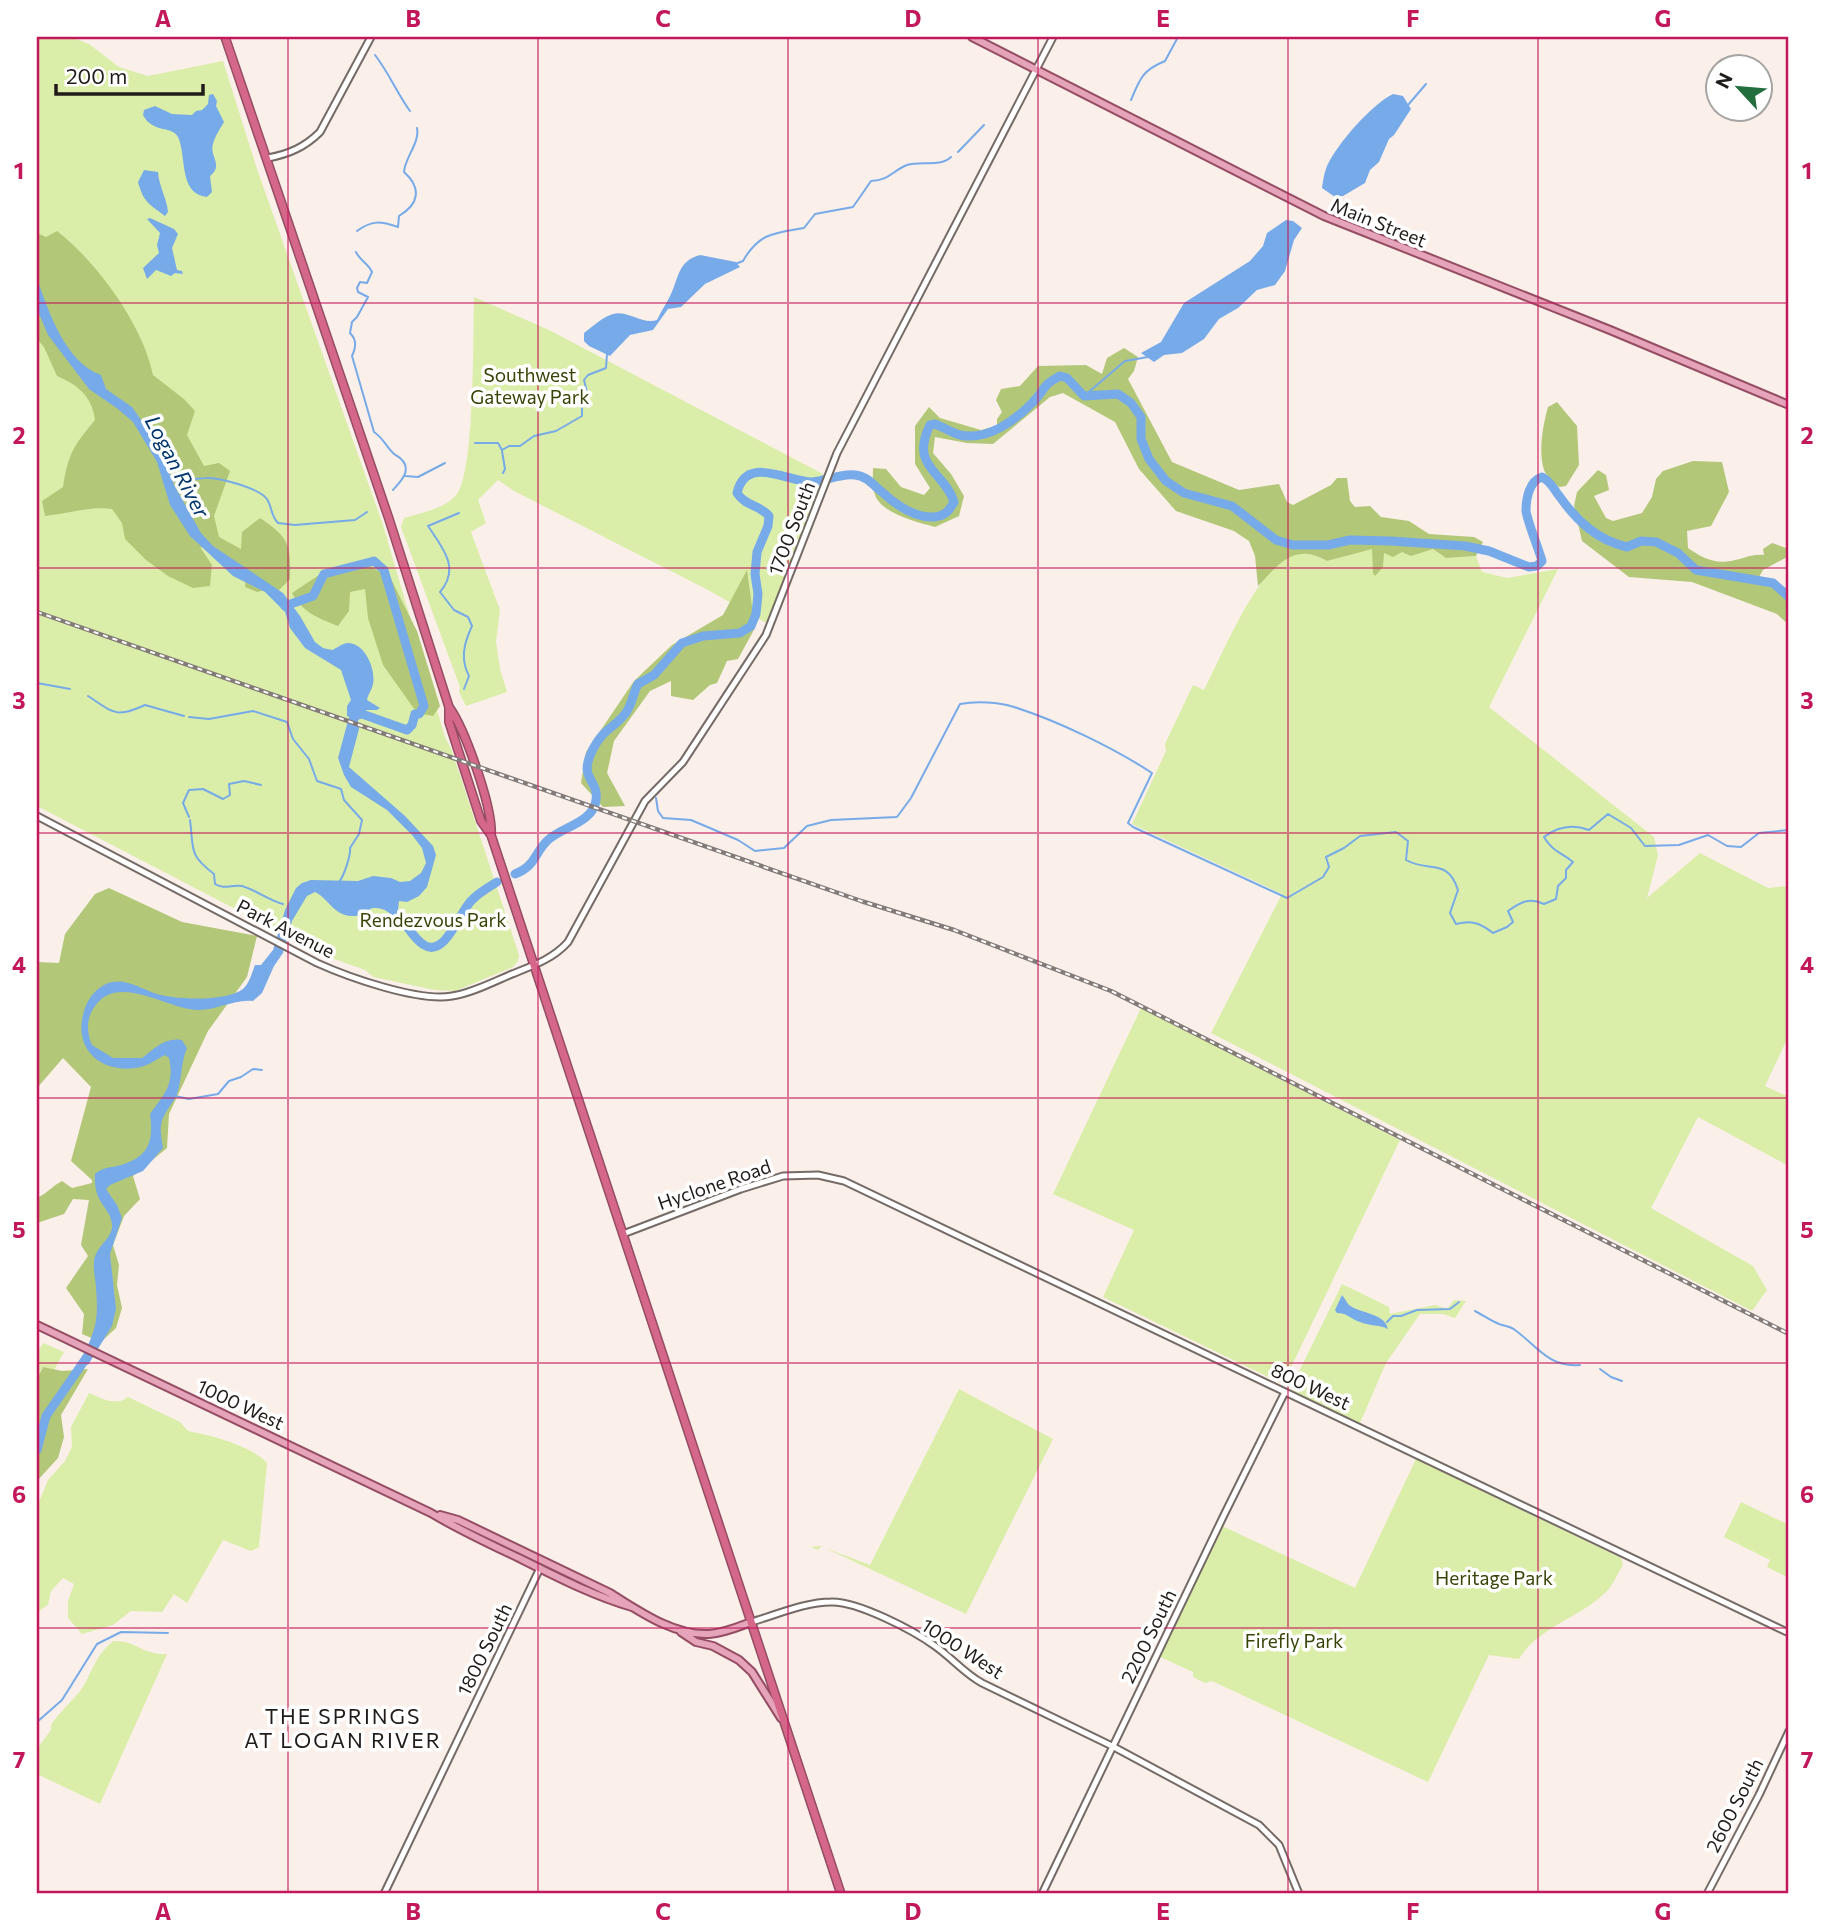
<svg xmlns="http://www.w3.org/2000/svg" width="1826" height="1931" font-family="Commissioner,sans-serif">
	<style>
		.green { fill: #dbeea9 }
		.forest { fill: #b3c778 }
		.water { fill: #77aae8 }
		.lines { fill: none; stroke-linecap: round; stroke-linejoin: round }
		.stream { stroke: #77aae8; stroke-width: 2 }
		.river { stroke: #77aae8; stroke-width: 9 }
		.minor-casing { stroke: #756b66; stroke-width: 9 }
		.major-casing { stroke: #954d63; stroke-width: 10 }
		.highway-casing { stroke: #954d63; stroke-width: 10 }
		.minor { stroke: #fff; stroke-width: 5 }
		.major { stroke: #e5a4b9; stroke-width: 6 }
		.highway { stroke: #d4678a; stroke-width: 7 }
		.rail-casing { stroke: #837b78; stroke-width: 4.5 }
		.rail { stroke: #fff; stroke-width: 2; stroke-dasharray: 5; stroke-linecap: butt }
		.grid { fill: none; stroke: #c2185b; stroke-width: 2; stroke-opacity: 0.55 }
		.labels { text-anchor: middle; dominant-baseline: central; stroke-width: 7; stroke-linejoin: round; paint-order: stroke }
		.street-label { font-size: 19px; fill: #201c1a; stroke: #fff }
		.park-label { font-size: 19px; fill: #384407; stroke: #fff }
		.water-label { font-size: 21px; font-style: italic; fill: #00366d; stroke: #fff }
		.neighbourhood-label { font-size: 21px; letter-spacing: 2px; fill: #201c1a; stroke: #fff }
		.neatline { fill: none; stroke: #c2185b; stroke-width: 2.5 }
		.grid-label { font-size: 23px; text-anchor: middle; font-weight: bold; fill: #c2185b }
	</style>
	<rect width="100%" height="100%" fill="#faefe9"/>
	<path class="green" d="M37,37H71L89,44L119,67L148,76L223,61L257,169L383,525L445,737L452,751L519,955L518,961L513,967L455,991L435,990L373,977L365,970L326,956L37,806Z
		M474,297L549,330L823,474L768,624L708,590L514,491L498,480L478,500L486,523L471,532L500,610L496,642L500,669L507,692L466,706L459,692L460,687L401,527L404,518C421,513 445,509 457,494C475,470 473,333 474,297Z
		M1373,548V573L1384,552L1402,551L1411,555L1433,549L1447,558L1476,556L1482,572L1507,578L1558,569L1489,707L1654,837L1658,855L1647,898L1700,853L1768,888L1789,886V1035L1765,1086L1789,1097V1166L1698,1117L1651,1208L1753,1266L1767,1290L1752,1311L1211,1033L1282,894L1132,824L1166,751L1165,744L1193,685L1204,690C1221,657 1255,575 1286,558C1298,550 1315,554 1327,561Z
		M1141,1008L1400,1140L1283,1384L1103,1297L1134,1230L1053,1194Z
		M1342,1284L1389,1307L1390,1314L1435,1305L1447,1309L1454,1300L1466,1301L1455,1318L1443,1314H1420L1386,1363L1360,1423L1293,1391L1292,1386Z
		M43,1343L64,1352L54,1370L43,1367L37,1379V1353Z
		M959,1389L1053,1439L966,1614L821,1546L818,1550L811,1547L820,1546L870,1565Z
		M89,1393C101,1398 116,1407 128,1397L180,1422L188,1431C210,1435 252,1446 267,1463L259,1547L251,1551L223,1540L187,1603L174,1594L162,1612L131,1611L113,1625L82,1634L68,1618V1601L74,1584L63,1578L51,1591L48,1605L37,1612V1507L48,1480L65,1461L72,1447L71,1427Z
		M1416,1459L1621,1558L1623,1565C1618,1573 1613,1585 1606,1592C1580,1618 1538,1627 1519,1659L1489,1655L1428,1782L1212,1681L1205,1683L1193,1677V1672L1158,1656L1222,1526L1355,1588Z
		M1741,1502L1789,1525V1578L1767,1567L1770,1560L1724,1537Z
		M113,1641C137,1640 141,1655 167,1654L100,1804L37,1774V1749L51,1730V1725C59,1712 71,1703 80,1691C93,1673 93,1658 113,1641Z"/>
	<path class="forest" d="M57,231C97,262 143,325 153,375L184,399L195,411L187,435L204,466L219,463L230,471L214,516L219,537L241,549L242,532L260,518C289,537 291,545 290,579L279,590L270,589L257,592L245,587L246,572L218,551L200,547L212,565L210,586L193,588L168,576L146,560L125,539L122,523L112,509C89,506 68,514 45,516L42,501L63,487C68,454 74,445 95,420C92,396 78,385 57,376L44,347L37,339V233L46,237Z
		M1124,348L1138,357L1134,371L1128,379L1172,462L1239,490L1279,484L1287,502L1293,505L1331,485L1337,478H1347L1350,501L1355,507L1370,506L1381,517L1409,521L1429,534L1474,537L1483,542L1476,556L1446,558L1433,549L1411,556L1402,552L1393,557L1384,553L1383,567L1375,576L1373,573L1372,549L1327,561C1294,542 1279,564 1258,586L1255,556L1249,541L1234,531L1176,511L1139,469L1115,422L1063,393L1050,397L993,444L967,443L935,437L933,453L951,474L964,496L959,516L935,527C917,522 877,513 874,491C872,484 873,475 873,468L886,469L901,487L924,495L930,488L915,464V426L929,407L940,418L981,430L997,426V419L1002,412L996,400L1001,389L1020,386L1038,366L1086,365L1102,374L1107,358Z
		M1557,402L1577,426L1579,465L1566,486L1559,487C1554,482 1546,476 1544,470C1538,451 1543,425 1548,407Z
		M1693,461L1722,462L1729,492L1711,526L1687,531L1688,548C1701,557 1713,564 1731,561C1744,559 1749,554 1764,555L1763,549L1772,543L1786,548L1787,557L1763,570L1755,584L1789,588V625L1777,614L1692,582L1629,577L1582,541L1574,506L1577,492L1598,470L1606,475L1609,490L1594,496L1606,518L1613,521L1642,513L1652,497L1656,479L1663,471Z
		M362,561L391,579L417,631L440,706L433,716L417,713L383,665L368,618L365,589L350,592L349,611L338,626C318,618 302,612 292,593L328,569Z
		M747,570L755,628L738,659L727,661L717,683L710,685L693,700L671,696V681L650,691L614,741L607,773L625,806L603,807L581,783L586,752L634,681L672,645L723,615Z
		M109,888L182,922L257,936L247,977L208,1031L169,1114L167,1148L133,1176L140,1199L124,1216L113,1245L119,1265L117,1285L122,1308L116,1328L101,1342L82,1334L84,1314L66,1288L88,1256L81,1245L89,1200L73,1199L64,1214L37,1223V1198C49,1192 51,1187 62,1181L72,1188L92,1183V1180L71,1161L91,1087L63,1058L37,1088V962L59,963L65,934L95,894Z
		M43,1367L62,1371L88,1369L61,1415L64,1437L58,1458L37,1481V1379Z"/>
	<path class="water" d="M213,94L217,101L216,106L224,122C220,129 215,136 213,144C209,156 224,165 210,176L212,192L207,197C178,194 187,156 178,137C172,125 153,134 143,115L144,110L155,106L172,114L192,115L196,111L202,110L208,104L209,95Z
		M1393,94L1403,96L1411,109L1394,135L1389,139L1379,162L1370,170L1365,183L1343,196L1335,197L1322,188C1323,181 1324,173 1327,166C1337,144 1372,104 1393,94Z
		M144,170L158,172C159,187 167,198 168,212L165,216C150,204 144,204 138,182Z
		M150,218L174,229L178,234L172,248L177,270L182,271L183,274L175,273L171,276L156,270L147,279L143,268L159,253L157,245L160,233L147,219Z
		M1286,220L1293,221L1302,228L1294,240L1285,271L1275,285L1257,290L1238,308L1219,319L1204,339L1182,353L1164,355L1154,362L1141,353L1161,342L1184,303L1250,261L1263,246L1267,233Z
		M700,255L736,262L740,267L705,284L681,307L668,309L653,330L630,335L610,356L589,346L584,341V333C592,327 604,316 613,314C628,310 642,325 657,320C661,311 667,303 671,294C679,277 678,261 700,255Z
		M37,279C49,312 65,362 101,375L106,389L132,407L158,444L174,485L201,533L213,546L283,593L300,616L315,642L323,648L332,650C337,648 343,643 348,643C365,643 376,669 373,684C372,690 368,694 367,700L380,708L377,710H366L364,717L358,720L359,729L349,767L405,816L433,846L436,855L427,887L419,896L407,902L399,901L398,910L394,913C361,900 374,916 352,916C334,916 328,898 315,892L307,896L292,921L283,953L274,966L262,993L253,1001C234,999 218,1010 199,1010C167,1010 116,970 93,1009C86,1020 87,1034 92,1045L113,1058H142C155,1048 165,1037 182,1040L187,1048C181,1062 182,1077 178,1091C174,1104 162,1113 161,1126C160,1132 162,1141 163,1148L143,1171L110,1185L106,1189L117,1205L122,1218L110,1254L116,1309L112,1326L88,1365L80,1361C95,1333 99,1321 96,1289C96,1281 93,1271 94,1262C95,1246 114,1238 112,1224C110,1206 93,1204 95,1174C103,1167 110,1168 121,1165C148,1157 154,1142 150,1114C164,1094 175,1085 169,1058L165,1055C157,1059 149,1065 141,1067C105,1075 74,1053 83,1015C86,1002 92,992 104,985C122,976 137,987 154,993C173,1000 227,1002 243,989C249,984 252,973 255,965H261L273,950L285,910L296,888L302,883L311,880L358,881L373,876L391,878L400,882L410,881L421,873L426,863L422,848L412,835L387,810L351,787L344,775L338,758L349,717L347,716V706L351,700L341,670L305,648L290,628L285,612L265,592L233,576L190,536L170,505L157,462L133,422L118,409L89,389L48,335L37,309Z
		M1342,1295C1343,1296 1348,1304 1349,1305C1361,1314 1385,1313 1388,1329C1381,1325 1369,1326 1360,1322C1350,1319 1348,1313 1337,1313L1335,1310Z"/>
	<g class="lines">
		<path class="stream" d="M375,55C389,73 397,93 410,111
			M1131,100C1140,78 1143,70 1165,61L1178,37
			M1408,105L1426,84
			M958,152L984,125
			M357,231C372,220 380,221 398,227L399,216C419,204 422,188 404,172C405,157 420,143 417,128
			M356,252C360,261 368,263 372,272L367,283L360,282L357,288L358,292L368,297L357,317L352,322L350,333C357,340 356,347 352,356L374,432C383,438 386,446 393,453C396,456 400,457 402,460C412,471 400,482 393,490
			M735,264L743,261C759,233 774,233 804,228L815,214L853,207L871,181C890,180 892,171 907,165C922,160 939,168 951,157
			M1084,396L1125,361L1148,357
			M475,443H498L502,450L509,446H520L534,436L556,431L582,416V403L588,396L584,380L588,375L606,368L607,354
			M502,451L505,469L503,473
			M405,476L418,477L445,463
			M173,481C185,482 194,478 206,478C218,477 259,488 267,499C272,507 271,516 278,523L295,525L355,520L367,512
			M459,513L428,526C442,547 461,568 440,592L454,610L468,617L472,626C464,643 460,659 469,676L464,689
			M37,683L70,689
			M88,696C113,712 115,719 145,705L184,716
			M189,717L209,719L253,711L287,722L293,739L309,759L317,781L341,789L344,800L362,820L359,834L350,848C351,855 344,876 339,882
			M656,798L658,811L663,818L691,820L738,840L755,851L784,848L807,826L831,820L897,817L911,798L960,704C977,701 998,702 1014,707C1058,721 1114,748 1152,773L1128,823L1133,827L1287,898L1323,877L1329,867L1326,857L1344,848L1360,836L1396,832L1408,841L1406,860C1429,873 1447,857 1458,890L1450,913L1456,924C1472,920 1480,923 1493,933L1507,927L1513,922L1508,911C1521,902 1529,897 1544,904L1556,899L1558,886L1566,878V870L1573,862C1562,853 1551,850 1544,837C1557,827 1573,824 1589,830L1608,814L1631,828L1645,846L1679,845L1708,835L1727,846L1741,847L1759,833L1789,830
			M189,817L183,803L189,790L203,789L223,799L230,795L229,784L244,781L261,785
			M190,820C194,850 188,854 214,874L215,884C225,890 232,884 242,886C256,890 268,900 283,904
			M175,1096L189,1099L218,1094L229,1081L241,1077L253,1069L262,1070
			M1475,1311C1483,1315 1491,1321 1499,1324C1505,1326 1510,1326 1515,1330C1537,1346 1549,1368 1580,1365
			M1387,1322L1393,1316H1401L1417,1310L1450,1309L1459,1302
			M1600,1369L1611,1377L1622,1381
			M37,1722L62,1700L97,1644L121,1632L168,1633"/>
		<path class="river" d="M285,606L313,596L324,574L374,561L384,570L424,706L419,714H415L412,725L407,730L362,714L355,715
			M515,874C536,866 534,853 548,840C562,827 594,822 596,800C599,778 577,780 593,749C603,729 613,729 625,714C632,706 633,693 638,684L654,675L682,643L703,636L740,633L751,626L756,614L758,594L755,574L757,552L768,526L769,516C760,505 745,506 737,493C746,454 788,482 812,482C826,481 841,473 855,475C867,476 873,485 882,492C896,505 914,518 934,517C945,516 949,511 954,502C945,472 909,467 930,425L935,424C943,427 952,433 960,435C987,441 1015,421 1033,402C1046,389 1041,386 1060,376L1067,378L1084,396L1118,394L1131,403L1141,417V439L1149,459L1166,481L1184,493L1232,506L1276,540L1293,545H1328L1350,540L1391,541L1465,546L1489,551L1529,567L1537,566L1542,561C1539,550 1527,520 1526,511C1526,499 1529,481 1542,477C1552,482 1553,489 1560,497C1577,521 1597,540 1627,547L1641,541L1656,542L1678,553L1696,570L1773,583L1789,597
			M387,906C404,915 409,936 424,945C445,958 459,913 471,901C478,893 487,888 497,882
			M37,1450L46,1416L89,1354"/>
		<defs>
			<path id="minor" d="M268,158C289,154 305,147 320,132L371,37
				M37,816L317,963C348,977 418,1002 452,996C472,993 493,982 512,974C532,966 553,959 568,942L645,801L683,762L766,635L837,453L1053,37
				M623,1234L741,1189L783,1176L818,1175L844,1181L1789,1633
				M751,1622C776,1615 805,1602 831,1602C857,1601 913,1630 935,1646C952,1658 964,1673 982,1683L1112,1746L1259,1825L1279,1845L1299,1894
				M384,1894L540,1568
				M1042,1894L1223,1517L1285,1392
				M1707,1894L1759,1795L1789,1731"/>
			<path id="major" d="M972,37L1324,216L1610,330L1789,405
				M37,1325L431,1513C461,1531 492,1545 523,1560C559,1578 594,1596 632,1607
				M440,1515L458,1520L610,1593C639,1611 674,1636 709,1634C724,1633 738,1627 751,1622
				M681,1632L696,1642L713,1646L739,1660L752,1672L781,1718"/>
			<path id="highway" d="M225,37L389,519L449,707C465,729 493,808 491,835
				M449,707V722L481,821L491,835L841,1894"/>
		</defs>
		<use href="#minor" class="minor-casing"/>
		<use href="#major" class="major-casing"/>
		<use href="#highway" class="highway-casing"/>
		<use href="#minor" class="minor"/>
		<use href="#major" class="major"/>
		<use href="#highway" class="highway"/>
		<defs>
			<path id="rail" d="M37,612L861,901L954,930L1111,991L1789,1334"/>
		</defs>
		<use href="#rail" class="rail-casing"/>
		<use href="#rail" class="rail"/>
	</g>
	<path class="grid" d="M288,37V1894M538,37V1894M788,37V1894M1038,37V1894M1288,37V1894M1538,37V1894M37,303H1789M37,568H1789M37,833H1789M37,1098H1789M37,1363H1789M37,1628H1789"/>
	<g class="labels">
		<g class="street-label">
			<text transform="translate(1379 222) rotate(22)">Main Street</text>
			<text transform="translate(791 528) rotate(-69)">1700 South</text>
			<text transform="translate(286 928) rotate(27)">Park Avenue</text>
			<text transform="translate(714 1184) rotate(-19)">Hyclone Road</text>
			<text transform="translate(1311 1386) rotate(25)">800 West</text>
			<text transform="translate(241 1404) rotate(25)">1000 West</text>
			<text transform="translate(1148 1636) rotate(-64)">2200 South</text>
			<text transform="translate(963 1648) rotate(33)">1000 West</text>
			<text transform="translate(484 1649) rotate(-64)">1800 South</text>
			<text transform="translate(1734 1805) rotate(-63)">2600 South</text>
		</g>
		<g class="park-label">
			<text x="530" y="374">Southwest<tspan x="530" dy="22">Gateway Park</tspan></text>
			<text x="433" y="919">Rendezvous Park</text>
			<text x="1494" y="1577">Heritage Park</text>
			<text x="1294" y="1640">Firefly Park</text>
		</g>
		<g class="water-label">
			<text transform="translate(178 466) rotate(62)">Logan River</text>
		</g>
		<g class="neighbourhood-label">
			<text x="343" y="1715">THE SPRINGS<tspan x="343" dy="24">AT LOGAN RIVER</tspan></text>
		</g>
	</g>
	<rect width="1826" height="1931" fill="none" stroke="#ffffff" stroke-width="77"/>
	<g transform="translate(1739 88) rotate(296)"><circle r="33" fill="#ffffff" stroke="#a6a4a3" stroke-width="2"/>
	<path d="M0-5L12 26L0 18L-12 26Z" fill="#226e3d"/>
	<text y="-10" font-size="19" font-weight="bold" text-anchor="middle" fill="#201c1a">N</text>
	</g>
	<path d="M56 84v10h147v-10" fill="none" stroke="#201c1a" stroke-width="3.5"/>
	<text x="66" y="84" font-size="21" fill="#201c1a" stroke="#ffffff" stroke-width="5" paint-order="stroke">200 m</text>
	<rect x="38" y="38" width="1749" height="1854" class="neatline"/>
	<g class="grid-label">
		<text x="163" y="27">A</text>
		<text x="413" y="27">B</text>
		<text x="663" y="27">C</text>
		<text x="913" y="27">D</text>
		<text x="1163" y="27">E</text>
		<text x="1413" y="27">F</text>
		<text x="1663" y="27">G</text>
		<text x="19" y="179">1</text>
		<text x="1807" y="179">1</text>
		<text x="19" y="444">2</text>
		<text x="1807" y="444">2</text>
		<text x="19" y="709">3</text>
		<text x="1807" y="709">3</text>
		<text x="19" y="973">4</text>
		<text x="1807" y="973">4</text>
		<text x="19" y="1238">5</text>
		<text x="1807" y="1238">5</text>
		<text x="19" y="1503">6</text>
		<text x="1807" y="1503">6</text>
		<text x="19" y="1768">7</text>
		<text x="1807" y="1768">7</text>
		<text x="163" y="1920">A</text>
		<text x="413" y="1920">B</text>
		<text x="663" y="1920">C</text>
		<text x="913" y="1920">D</text>
		<text x="1163" y="1920">E</text>
		<text x="1413" y="1920">F</text>
		<text x="1663" y="1920">G</text>
	</g>
</svg>
